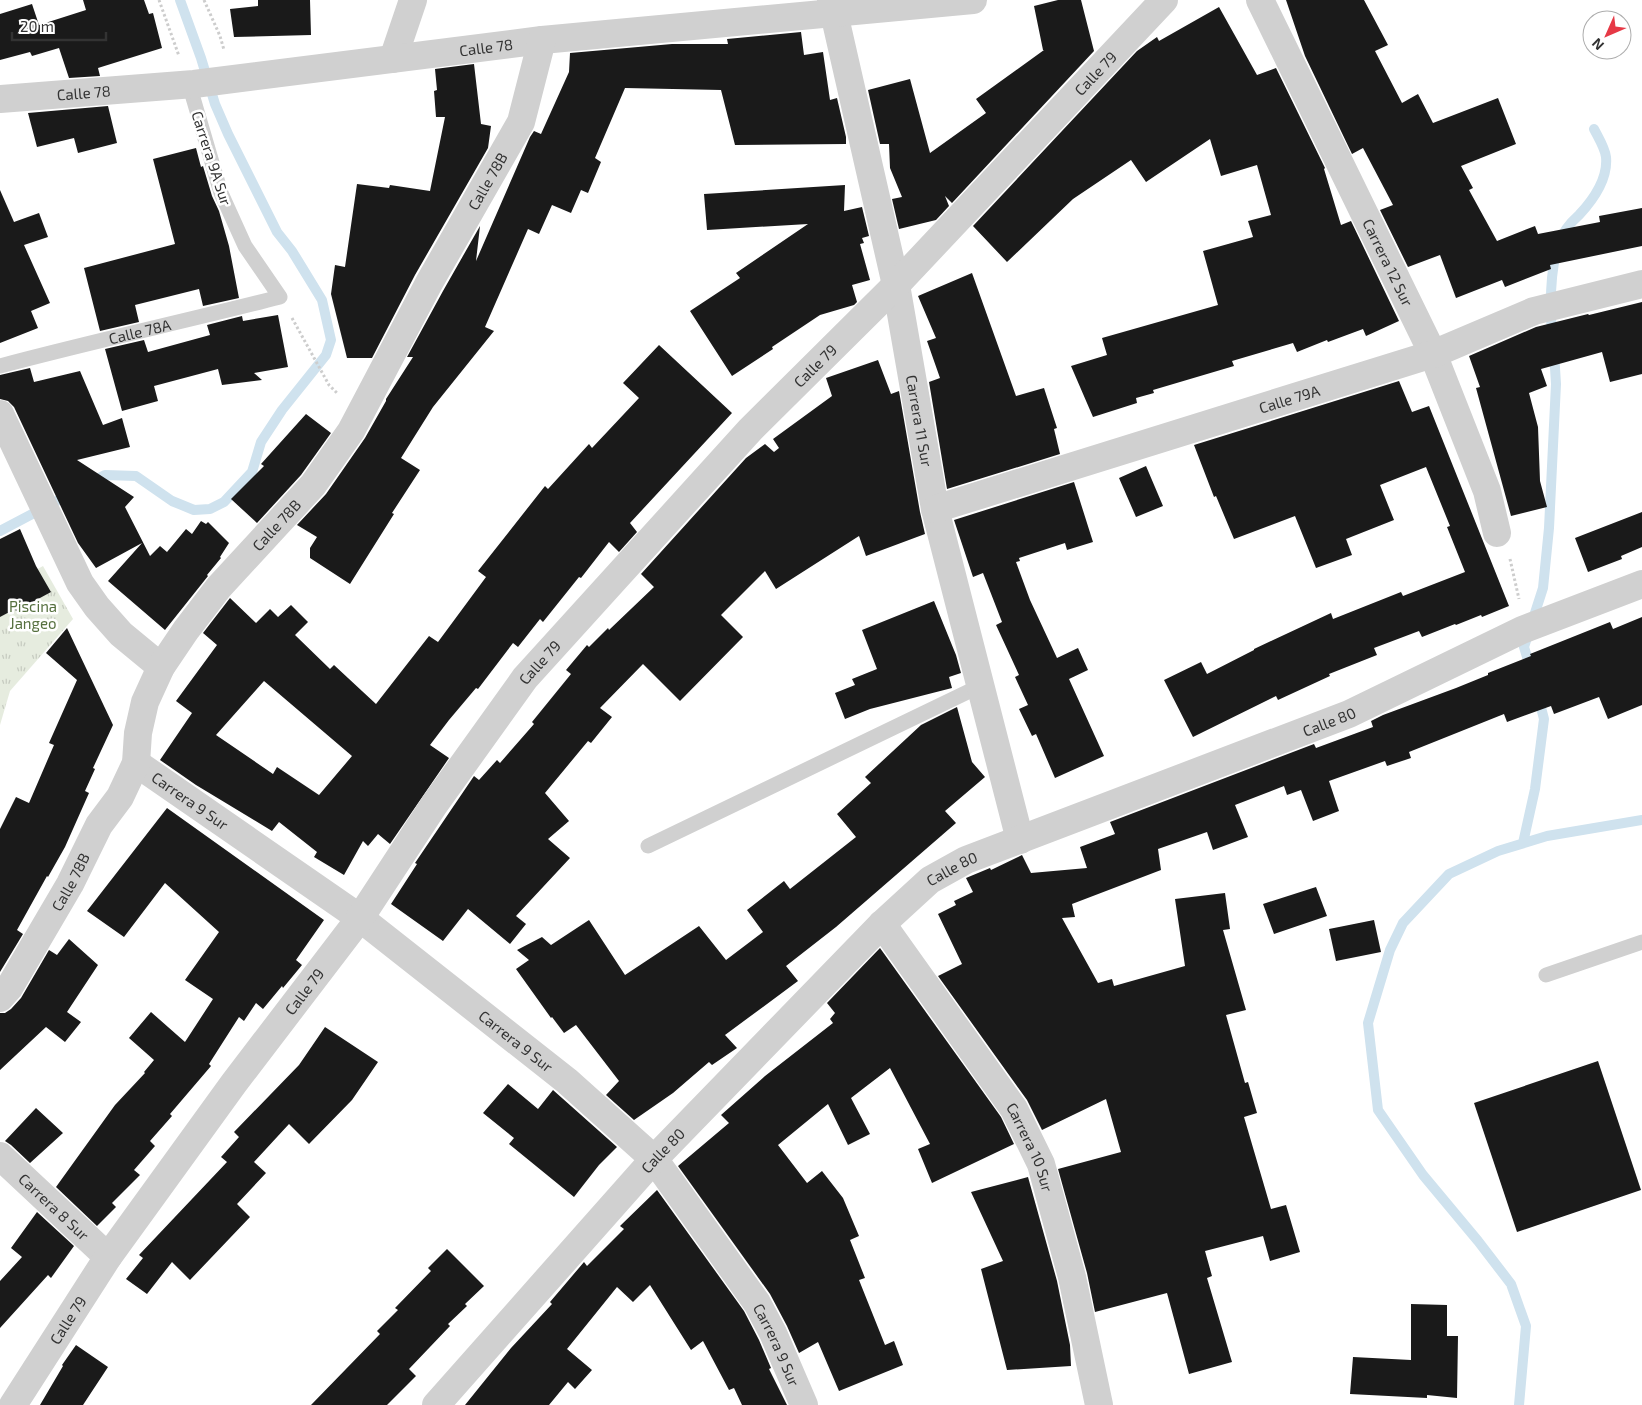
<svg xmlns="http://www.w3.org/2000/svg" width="1642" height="1405" font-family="'Exo 2',sans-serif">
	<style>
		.grass { fill: url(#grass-tufts) }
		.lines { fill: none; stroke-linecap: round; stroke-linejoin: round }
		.stream { stroke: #cfe2ee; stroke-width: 10 }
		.building { fill: #1a1a1a; fill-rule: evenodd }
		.path { stroke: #cdcdcd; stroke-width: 3; stroke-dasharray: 2.5 2.5; stroke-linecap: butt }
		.lane { stroke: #d0d0d0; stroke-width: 15 }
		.street { stroke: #d0d0d0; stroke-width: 28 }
		.labels { text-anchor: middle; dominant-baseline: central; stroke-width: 5; stroke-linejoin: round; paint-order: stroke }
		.street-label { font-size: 15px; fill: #333; stroke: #fff }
		.park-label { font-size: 15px; fill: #56703f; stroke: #fff }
	</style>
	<defs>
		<pattern id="grass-tufts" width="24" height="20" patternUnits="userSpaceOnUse" patternTransform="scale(1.25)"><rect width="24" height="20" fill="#e6ecdf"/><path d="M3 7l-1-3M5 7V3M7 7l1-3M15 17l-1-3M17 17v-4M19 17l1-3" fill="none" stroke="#c6cbc0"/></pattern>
	</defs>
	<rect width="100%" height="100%" fill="#fff"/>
	<path class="grass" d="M43,566L73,619L10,691L0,725V590Z"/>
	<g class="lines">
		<path class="stream" d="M1552,335C1550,307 1550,269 1559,243C1563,231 1570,223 1579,215C1593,200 1608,178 1606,157C1605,148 1598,137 1594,129
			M91,482L105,475L136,476L172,501L194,510L210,509L224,502L252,472L261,442L282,410L326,355L331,340L322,300L292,251L277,232L228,134L215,104L201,58L180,0
			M0,531L70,494
			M1531,670L1524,647L1543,588L1549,528L1556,384L1554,352
			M1523,843L1535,789L1544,719L1538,696
			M1519,1405L1526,1326L1511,1284L1478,1241L1423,1175L1378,1110L1368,1023L1390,950L1403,923L1449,874L1498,851L1547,836L1642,820"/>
	</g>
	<path class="building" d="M83,0H144L149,14L153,13L162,48L98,68L100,76L69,78L59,48L32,56L30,52L0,60V14L32,4L39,25L86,10Z
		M258,0H310L311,35L234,37L230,9L258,6Z
		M1058,0H1081L1094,51L952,203L945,196L949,206L936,220L899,229L892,199L902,197L890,168L889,144H880L868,90L910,79L930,153L986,113L976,99L1044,50H1043L1034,6Z
		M1286,0H1364L1388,45L1375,51L1402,103L1418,94L1433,123L1498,98L1516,144L1461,166L1473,188L1469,190L1497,241L1535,226L1538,234L1600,222L1599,216L1642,208V246L1550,265L1551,269L1505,287L1502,280L1456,298L1440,255L1408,267L1380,210L1393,205L1363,148L1352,154L1305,56Z
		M1219,7L1257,75L1276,68L1325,168L1324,169L1341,225L1351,221L1399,321L1366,336L1363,329L1328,342L1327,340L1297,352L1293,343L1232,361L1234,366L1153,390L1154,393L1136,398L1137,403L1093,417L1071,366L1107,355L1102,338L1218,305L1203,251L1253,237L1248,221L1271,215L1257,165L1221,176L1210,139L1146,182L1131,160L1073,199L1007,262L973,226L1137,51L1157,37L1159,41Z
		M801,32L804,55L823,52L830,100L837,98L846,137V144L735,145L721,90L625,88L595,158L601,162L588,193L581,190L571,213L552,205L539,234L528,229L485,327L494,331L433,407L401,458L420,470L392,513L394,514L350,584L310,558V548L317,537L297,525L326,494L365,438L386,401V399L413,357H407L443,291L480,226L476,261L530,137L534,131L541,134L569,72L570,53L672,44H728L727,39Z
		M474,64L481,124L491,126L488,148L415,275L372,358H347L331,294L335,265L345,267L357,184L389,188L390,185L430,191L445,117H436L434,91L437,90L435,69Z
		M108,106L117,143L78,153L74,138L37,147L28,113Z
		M196,148L201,167L203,166L212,196L219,211L229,246L239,298L203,306L199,289L135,305L139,322L100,331L84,268L175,244L153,159Z
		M845,185L844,211L862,207L869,236L862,238L864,243L860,244L870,280L852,285L857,302L854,305L820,315L772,347L773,349L732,376L690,311L740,278L736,273L808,224L707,230L704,194Z
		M0,190L14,222L39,213L48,237L24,245L50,303L31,311L38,328L0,343Z
		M972,273L1016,396L1044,388L1057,428L1054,429L1060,454L947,489L929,382L940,378L927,341L936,338L918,296Z
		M1642,302V374L1610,382L1602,352L1541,369L1547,386L1529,393L1538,427L1540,481L1547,507L1511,516L1476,388L1480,387L1469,356L1536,327L1588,314L1589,315Z
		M278,315L288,367L254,373L262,380L222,385L218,369L154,386L158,401L122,411L105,349L144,340L148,352L210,335L207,325L242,316L243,321Z
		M659,345L732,413L630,523L637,532L619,552L609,542L581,578L579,577L543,622L540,619L518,647L513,643L478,689L476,688L449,720L430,745L449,758L390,844L378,834L368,846L363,841L344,875L314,857L317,852L279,822L272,831L196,785L160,760L192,713L176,701L217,645L203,633L230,598L256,623L270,609L278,617L291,605L308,622L295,635L330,669L334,665L376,704L429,636L438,642L486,577L478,571L545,486L548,489L589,444L592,448L639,398L623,383ZM264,681L352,756L319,795L277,767L273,774L216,735Z
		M878,360L891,394L899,391L920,512L925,534L866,556L859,536L776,589L765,571L721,615L743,637L680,701L643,664L600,708L612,717L591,743L588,741L545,793L569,821L548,839L570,858L516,916L526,924L510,944L468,909L443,941L391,904L417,864L415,863L474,776L479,780L497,760L500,763L534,724L532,722L571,674L566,670L587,645L589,647L608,628L609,630L654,587L641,574L746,458L765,444L774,452L779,448L773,439L832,396L826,378Z
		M30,368L34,382L80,371L103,425L122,418L130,447L77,460L134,497L125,507L150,556L160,546L167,552L186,529L192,534L201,521L206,524L208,522L229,543L220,557L221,558L207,575L208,576L165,630L108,581L142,543L96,568L78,543L14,407L8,401L0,399V375Z
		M1399,381L1412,412L1429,406L1509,606L1482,617L1481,615L1456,625L1455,624L1422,637L1419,631L1374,648L1377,655L1329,674L1330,676L1278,700L1276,696L1193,737L1164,680L1201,662L1207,674L1254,650V649L1331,613L1333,619L1401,592L1403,596L1465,572L1447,527L1450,526L1426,467L1380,485L1394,520L1346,539L1352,555L1316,568L1295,516L1234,539L1216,496L1214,497L1194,445Z
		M306,414L331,433L301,475L257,523L231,499L264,466L261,464Z
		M1146,466L1163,506L1136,517L1119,478Z
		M1074,482L1093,542L1067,550L1065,543L1019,558L1020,561L1016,562L1030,600L1057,658L1078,648L1088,670L1069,679L1104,756L1055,778L1036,734L1032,736L1019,709L1028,705L1015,677L1019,675L996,625L1002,622L983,573L973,577L954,520Z
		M1642,512V547L1621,556L1622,559L1588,572L1575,538Z
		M20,529L36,566L51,592L16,611L15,609L0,617V539Z
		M934,601L956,655L961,673L949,677L952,688L870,709L845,719L835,693L855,685L852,679L877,669L862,630Z
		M1642,617V705L1608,719L1599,697L1554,714L1551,706L1507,722L1504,714L1409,752L1411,758L1387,766L1385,761L1329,781L1339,811L1313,821L1301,790L1287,795L1284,786L1235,805L1248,837L1213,850L1207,832L1158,849L1161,870L1072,904L1075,917L1062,918L1098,983L1112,979L1114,986L1185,966L1175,899L1225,893L1230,929L1223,930L1246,1010L1226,1015L1245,1083L1248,1082L1257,1113L1244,1117L1271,1209L1286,1205L1300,1252L1270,1261L1263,1236L1205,1251L1212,1276L1207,1278L1232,1362L1189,1374L1167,1293L1095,1312L1087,1273L1058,1169L1121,1152L1106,1099L1042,1130L1027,1100L938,976L962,964L938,914L956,905L954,901L973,892L966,878L990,868L991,870L1022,855L1031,873L1087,868L1080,847L1115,834L1110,822L1314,744L1316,748L1373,727L1371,721L1383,715L1456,688L1488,675V673L1531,656L1530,654L1610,622L1613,629Z
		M67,628L113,725L93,768L95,769L85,791L89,793L65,847L48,877L47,876L17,930L23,934L0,972V829L16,797L29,803L54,745L49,743L77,680L46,653Z
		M957,707L972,762L985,777L945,811L956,823L836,927L786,966L798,981L725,1035L737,1048L712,1065L709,1062L673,1093L634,1120L606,1095L619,1081L576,1025L564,1033L552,1017L551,1018L516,969L529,960L517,950L542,937L551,945L589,920L625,975L699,926L726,960L763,932L747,910L784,881L790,889L856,837L837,814L871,783L865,777L921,725Z
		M167,808L324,920L296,960L302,965L283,988L282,986L263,1009L256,1003L244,1021L239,1017L209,1064L211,1066L170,1114L172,1116L150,1141L155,1146L134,1170L140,1175L112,1203L116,1207L97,1226L56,1187L115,1105L145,1073L144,1072L154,1060L129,1038L151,1012L185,1042L213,999L185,980L219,932L165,883L124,937L87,911Z
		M1316,887L1327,916L1274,934L1263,904Z
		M1374,920L1381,952L1336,961L1329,929Z
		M69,939L98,965L67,1012L81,1022L65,1042L46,1027L0,1070V1013H5L11,1009L21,998L49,950L57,955Z
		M880,948L1001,1117L1014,1144L932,1183L918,1149L930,1144L890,1068L851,1098L870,1134L848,1145L828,1104L778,1145L807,1183L822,1171L843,1198L859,1236L850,1240L865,1278L859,1280L885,1345L894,1341L903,1365L839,1391L818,1342L799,1353L787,1326L770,1294L678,1166L729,1123L721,1115L765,1076L833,1023L830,1019L835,1013L827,1003Z
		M325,1027L378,1062L352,1100L309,1144L289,1124L254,1162L266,1173L237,1204L250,1217L190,1280L172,1262L147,1294L126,1279L143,1258L139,1255L227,1162L221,1157L239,1137L234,1132L299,1065Z
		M1598,1061L1641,1190L1517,1232L1474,1103Z
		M508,1084L538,1109L553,1090L617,1147L599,1165L574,1197L509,1144L514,1138L483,1113Z
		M36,1108L63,1133L30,1163L11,1145L5,1141Z
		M1028,1177L1057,1281L1070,1345L1071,1366L1007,1370L981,1269L1003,1261L971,1192Z
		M657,1190L744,1311L759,1340L771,1368L769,1369L787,1405H742L734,1388L729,1390L703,1341L691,1350L650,1285L633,1302L617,1287L567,1349L592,1370L575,1389L568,1382L549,1405H465L511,1348L552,1304L550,1302L584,1262L587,1266L624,1229L620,1226Z
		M37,1212L74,1246L51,1278L48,1275L0,1328V1281L22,1257L11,1248Z
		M447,1249L484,1286L465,1304L467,1306L448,1324L450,1326L409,1369L416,1376L387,1405H311L380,1334L377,1331L398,1310L395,1308L431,1271L428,1268Z
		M1411,1304L1447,1305V1336H1458L1457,1398L1427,1395V1398L1350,1394L1353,1357L1411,1360Z
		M76,1345L108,1367L83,1405H40L63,1366L62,1365Z"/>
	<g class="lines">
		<path class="path" d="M159,0L179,56
			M204,0L220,36L224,50
			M292,318L329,385L337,393
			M1510,559L1519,599"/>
		<g class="lane">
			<path id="s1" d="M0,366C93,341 187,321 280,297L245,246L221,193L189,84"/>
			<path d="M648,846L980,686"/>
			<path d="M1546,975L1642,942"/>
		</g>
		<g class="street">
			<path id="s2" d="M831,0L896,285L935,509L1020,840"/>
			<path id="s3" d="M1260,0L1433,354L1487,491L1497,533"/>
			<path d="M393,59L413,0"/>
			<path id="s4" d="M0,99L194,84L542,40L973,0"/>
			<path d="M0,414L80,583L97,607L121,634L161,667"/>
			<path id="s5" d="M935,509L1433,354L1534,311L1642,284"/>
			<path id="s6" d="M136,763L360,918L567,1081L654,1159L757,1303L773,1333L804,1405"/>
			<path id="s7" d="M882,924L1014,1109L1041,1164L1072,1277L1099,1405"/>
			<path id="s8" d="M0,998L9,988L70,884L99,825L120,797L136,763L138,733L145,702L161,667L186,630L219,587L313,485L351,431L429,283L521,122L542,40"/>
			<path id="s9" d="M0,1156L108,1257"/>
			<path id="s10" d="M13,1405L108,1257L234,1083L360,918L434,805L525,678L750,430L896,285L1164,0"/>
			<path id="s11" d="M436,1405L654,1159L882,924L930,880L966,860L1349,714L1522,630L1642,584"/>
		</g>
	</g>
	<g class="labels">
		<g class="street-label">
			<text stroke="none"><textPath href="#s4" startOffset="489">Calle 78</textPath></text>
			<text stroke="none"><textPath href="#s10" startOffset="1721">Calle 79</textPath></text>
			<text stroke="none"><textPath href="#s4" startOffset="84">Calle 78</textPath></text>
			<text transform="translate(212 158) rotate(72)">Carrera 9A Sur</text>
			<text stroke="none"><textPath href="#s8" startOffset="961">Calle 78B</textPath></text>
			<text stroke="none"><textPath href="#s3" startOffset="292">Carrera 12 Sur</textPath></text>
			<text stroke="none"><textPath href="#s1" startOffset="144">Calle 78A</textPath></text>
			<text stroke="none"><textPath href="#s10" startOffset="1316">Calle 79</textPath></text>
			<text stroke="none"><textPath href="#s5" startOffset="371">Calle 79A</textPath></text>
			<text stroke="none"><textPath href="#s2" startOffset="430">Carrera 11 Sur</textPath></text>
			<text stroke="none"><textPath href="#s8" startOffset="556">Calle 78B</textPath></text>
			<text stroke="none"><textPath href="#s10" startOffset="911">Calle 79</textPath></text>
			<text stroke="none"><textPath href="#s11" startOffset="1151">Calle 80</textPath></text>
			<text stroke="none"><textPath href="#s6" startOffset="66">Carrera 9 Sur</textPath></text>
			<text stroke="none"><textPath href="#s11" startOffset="746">Calle 80</textPath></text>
			<text stroke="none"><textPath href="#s8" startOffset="136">Calle 78B</textPath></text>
			<text stroke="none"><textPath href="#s10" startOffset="506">Calle 79</textPath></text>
			<text stroke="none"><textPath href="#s6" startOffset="471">Carrera 9 Sur</textPath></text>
			<text stroke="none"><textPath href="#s7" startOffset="269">Carrera 10 Sur</textPath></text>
			<text stroke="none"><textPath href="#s11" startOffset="341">Calle 80</textPath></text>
			<text stroke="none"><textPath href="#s9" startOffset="74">Carrera 8 Sur</textPath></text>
			<text stroke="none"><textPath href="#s10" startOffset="101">Calle 79</textPath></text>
			<text stroke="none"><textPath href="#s6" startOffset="876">Carrera 9 Sur</textPath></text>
		</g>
		<g class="park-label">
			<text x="33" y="606">Piscina<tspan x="33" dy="17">Jangeo</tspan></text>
		</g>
	</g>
	<g transform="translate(1607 35) rotate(225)"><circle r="24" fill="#ffffff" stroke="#adadad"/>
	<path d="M0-4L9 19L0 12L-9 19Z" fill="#e63946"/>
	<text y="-8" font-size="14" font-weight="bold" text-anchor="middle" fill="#333333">N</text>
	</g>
	<path d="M12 32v8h94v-8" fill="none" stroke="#333333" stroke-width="2.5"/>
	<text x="20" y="32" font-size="15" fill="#333333" stroke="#ffffff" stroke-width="4" paint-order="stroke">20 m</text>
</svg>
